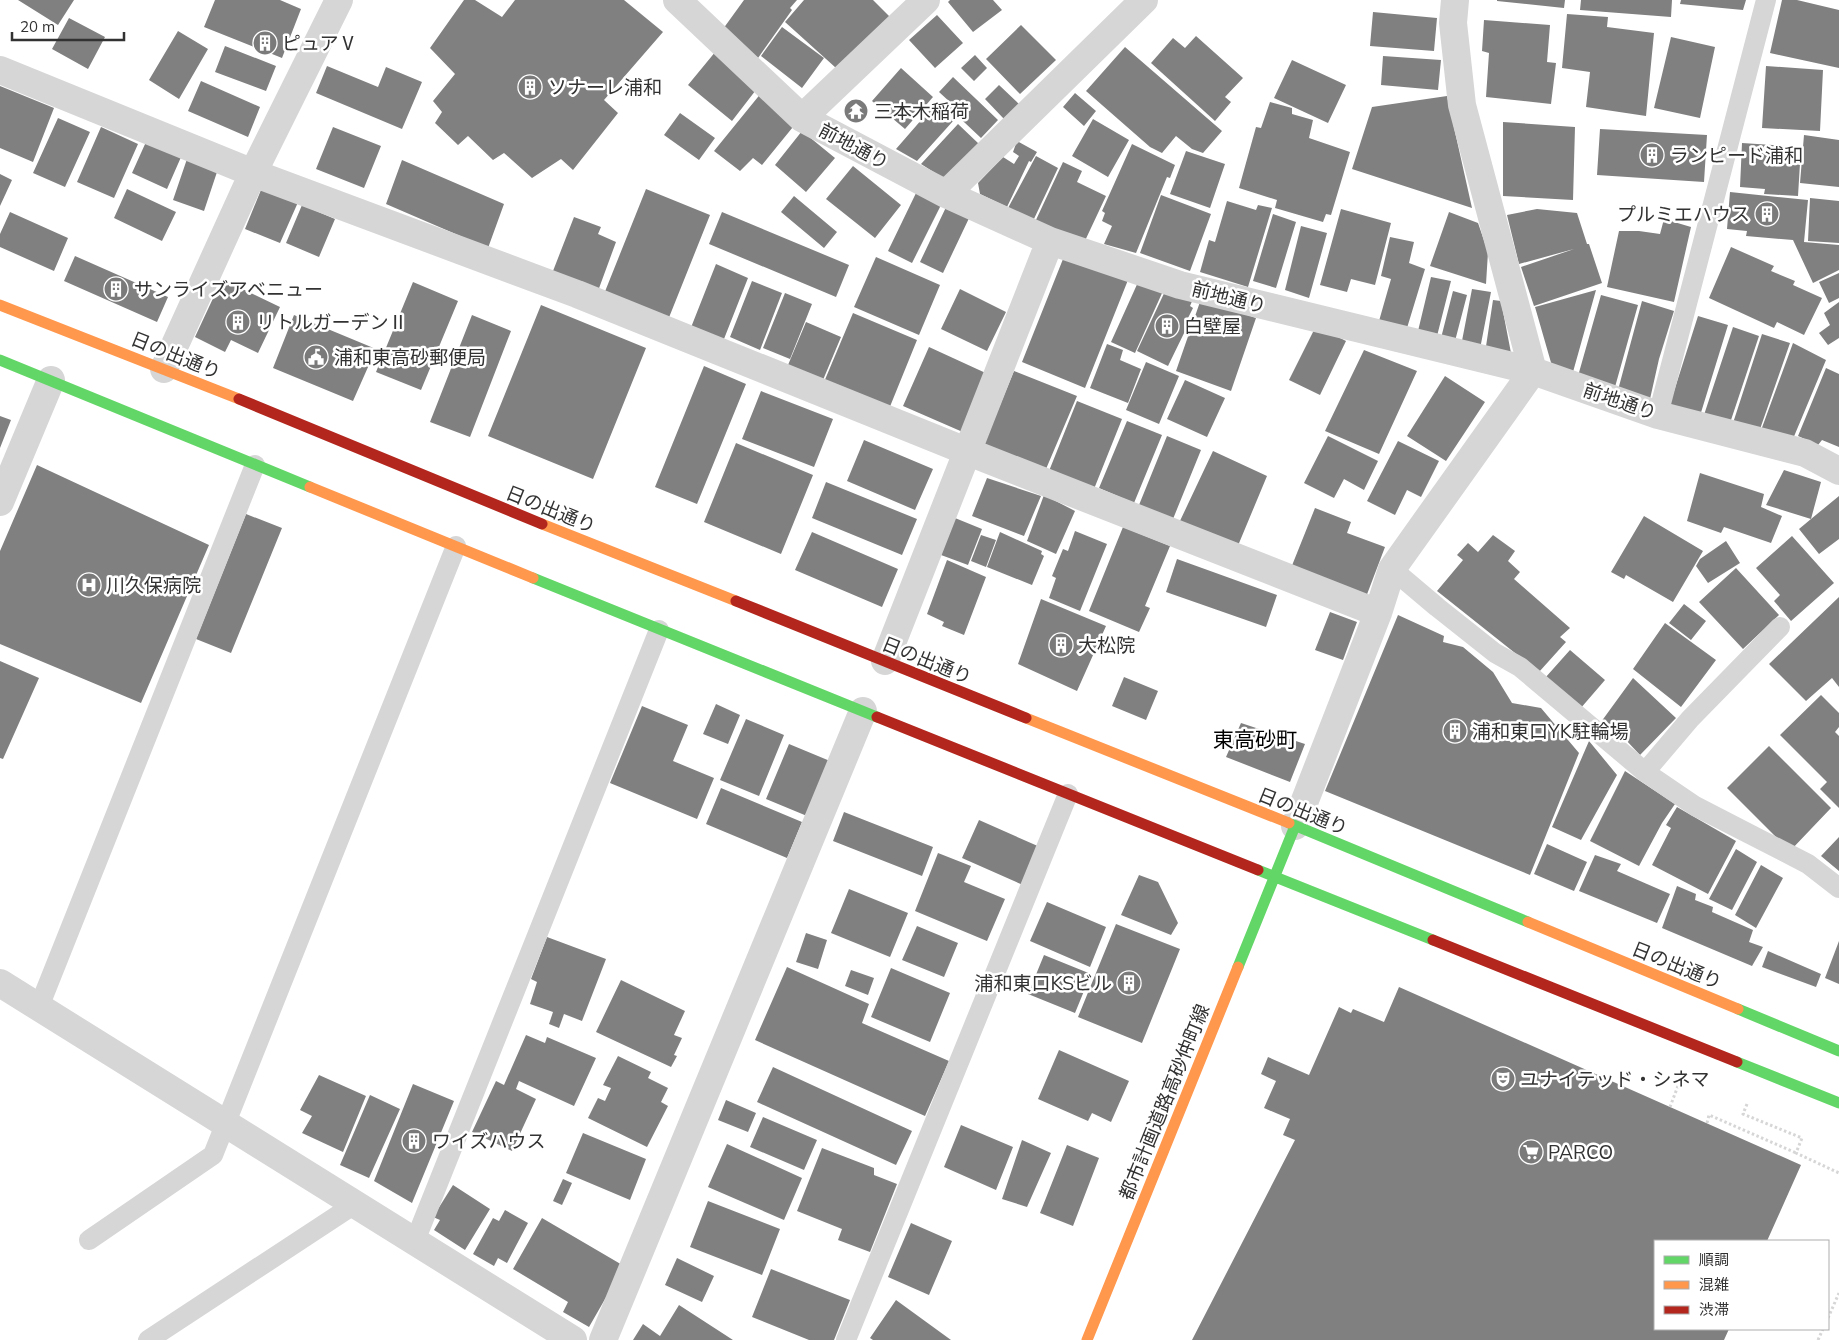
<svg xmlns="http://www.w3.org/2000/svg" width="1839" height="1340" font-family="Mulish,'Noto Sans JP',sans-serif">
	<style>
		.building { fill: #808080 }
		.lines { fill: none; stroke-linecap: round; stroke-linejoin: round }
		.path { stroke: #d6d6d6; stroke-width: 3; stroke-dasharray: 2.5 2.5; stroke-linecap: butt }
		.lane { stroke: #d6d6d6; stroke-width: 20 }
		.street { stroke: #d6d6d6; stroke-width: 28 }
		.fast { stroke: #63d668; stroke-width: 11 }
		.slow { stroke: #ff974d; stroke-width: 11 }
		.jam { stroke: #b3261e; stroke-width: 11 }
		.labels { text-anchor: middle; dominant-baseline: central; stroke-width: 5; stroke-linejoin: round; paint-order: stroke }
		.poi-label { font-size: 19px; fill: #323232; stroke: #fff; text-anchor: start }
		.street-label { font-size: 19px; fill: #323232; stroke: #fff }
		.quarter-label { font-size: 21px; fill: #000; stroke: #fff }
	</style>
	<rect width="100%" height="100%" fill="#fff"/>
	<path class="building" d="M18,0H74L58,25Z
		M215,0H280L301,9L282,58L204,27Z
		M464,0H475L502,17L515,0H624L663,32L604,100L618,113L573,170L561,159L532,178L504,153L493,160L468,136L458,145L435,123L442,112L433,101L455,74L430,48Z
		M744,0H797L790,8L792,10L758,58L723,29Z
		M804,0H873L890,17L836,68L785,22Z
		M950,0H993L1002,10L973,32L948,2Z
		M1497,0H1565L1564,8L1497,1Z
		M1581,0H1672L1671,17L1580,10Z
		M1681,0H1746L1743,10L1680,4Z
		M1782,0H1797L1839,10V68L1770,53Z
		M1373,12L1437,18L1434,51L1370,46Z
		M1567,14L1608,17L1607,27L1654,33L1646,116L1586,107L1590,72L1562,68Z
		M937,15L963,43L935,68L909,40Z
		M69,18L105,37L88,69L52,49Z
		M1484,20L1550,25L1547,62L1556,63L1551,104L1486,97L1489,53L1482,51Z
		M1021,25L1056,60L1020,94L986,59Z
		M782,27L824,58L802,88L761,56Z
		M178,31L208,49L179,99L149,80Z
		M1196,36L1243,78L1225,97L1231,102L1215,121L1151,63L1173,38L1185,48Z
		M1671,37L1715,47L1700,118L1654,108Z
		M225,46L276,66L266,91L215,72Z
		M1125,47L1222,131L1203,153L1192,149L1176,136L1162,153L1150,147L1086,91Z
		M716,51L759,86L732,121L688,85Z
		M975,55L987,68L974,81L961,68Z
		M1383,56L1441,60L1438,90L1381,85Z
		M1292,60L1346,85L1328,123L1274,98Z
		M327,66L378,87L386,67L422,82L402,129L316,93Z
		M1766,66L1823,70L1820,131L1762,128Z
		M901,68L933,97L905,129L872,101Z
		M953,77L998,120L981,138L948,107L951,103L939,92Z
		M201,81L260,107L248,137L188,111Z
		M999,85L1019,104L1004,119L985,99Z
		M0,86L54,108L33,162L0,148Z
		M762,92L797,122L762,165L753,158L740,171L714,151Z
		M1075,93L1096,111L1084,126L1063,107Z
		M1447,96L1472,208L1352,169L1372,107Z
		M1270,102L1292,108V114L1313,120L1309,138L1350,152L1331,215L1326,214L1323,222L1275,208L1277,200L1239,188L1256,127L1261,128Z
		M936,103L954,120L917,161L896,149Z
		M680,113L715,138L699,160L664,135Z
		M58,118L90,132L65,187L33,173Z
		M1093,119L1129,140L1108,177L1072,156Z
		M1503,122L1575,127L1573,200L1503,196Z
		M958,124L979,144L946,180L921,164Z
		M101,127L138,144L114,198L77,182Z
		M333,127L381,146L364,188L316,169Z
		M1600,129L1707,135L1704,182L1597,175Z
		M802,131L835,158L806,192L775,165Z
		M150,133L185,148L167,189L132,173Z
		M1804,135L1839,140V187L1800,183Z
		M1017,141L1037,152L1031,162L1029,161L1007,207L980,194L978,183L1003,157L1014,164L1019,156L1013,152Z
		M1742,143L1801,147L1798,196L1764,194L1765,189L1740,187Z
		M1132,144L1175,165L1170,178L1167,177L1136,253L1104,244L1112,226L1102,221L1105,213L1102,211Z
		M1186,151L1225,164L1210,208L1170,194Z
		M1036,156L1058,168L1033,221L1008,208Z
		M187,159L218,169L204,211L173,200Z
		M402,160L504,204L488,248L386,204Z
		M1063,162L1082,171L1077,182L1106,196L1083,245L1035,222Z
		M853,166L901,205L875,238L826,199Z
		M0,174L12,180L0,206Z
		M263,185L299,200L280,243L245,229Z
		M127,189L176,212L162,241L114,218Z
		M646,189L710,215L668,320L604,294Z
		M917,191L942,203L912,263L888,251Z
		M1730,192L1808,200L1804,242L1839,245V270L1813,283L1793,240L1746,236L1747,231L1727,229Z
		M1161,195L1211,214L1190,271L1140,253Z
		M794,196L837,232L824,248L781,212Z
		M1810,198L1839,201V243L1808,241Z
		M1227,201L1256,210L1258,205L1272,208L1248,287L1200,272L1209,240L1215,242Z
		M948,203L971,214L943,273L920,262Z
		M302,205L335,219L319,257L286,243Z
		M1341,209L1391,223L1375,285L1351,279L1347,292L1320,285Z
		M1537,209L1577,213L1587,244H1589L1602,283L1534,306L1521,267L1574,249L1519,264L1507,215Z
		M10,212L68,238L54,271L0,247V234Z
		M722,212L849,265L836,297L709,244Z
		M1449,212L1478,223L1488,252L1486,284L1430,266Z
		M1273,214L1296,222L1276,288L1253,281Z
		M574,217L601,227L598,234L616,242L598,291L553,271Z
		M1664,219L1691,227L1674,302L1607,287L1619,231H1639L1660,234Z
		M1301,226L1327,233L1309,298L1285,290Z
		M1390,237L1414,242L1409,263L1425,269L1407,328L1379,321L1391,279L1381,276Z
		M1731,247L1774,266L1771,271L1795,281L1793,285L1822,298L1804,335L1777,322L1774,328L1709,298Z
		M1067,249L1130,275L1085,388L1022,362Z
		M75,256L168,297L157,322L64,281Z
		M876,257L940,285L919,335L854,307Z
		M716,264L748,278L722,344L690,330Z
		M1839,273V298L1829,303L1819,282Z
		M1431,277L1451,281L1437,336L1418,331Z
		M222,279L280,307L258,353L231,340L225,352L195,337Z
		M1139,280L1163,291L1135,353L1111,342Z
		M752,281L782,293L760,350L730,337Z
		M413,282L458,301L421,390L376,372Z
		M1167,287L1193,299L1190,306L1193,308L1184,326L1187,327L1168,366L1137,351Z
		M960,289L1006,312L987,351L941,329Z
		M1472,289L1491,292L1480,349L1461,346Z
		M1596,290L1573,372L1552,366L1535,307Z
		M1453,291L1467,295L1455,341L1441,338Z
		M785,293L812,304L790,359L763,348Z
		M1601,295L1638,305L1615,387L1578,376Z
		M1201,299L1256,318L1231,391L1176,371Z
		M1493,300L1501,301L1511,353H1485Z
		M1642,301L1674,311L1659,359L1650,399L1618,390Z
		M1839,302V338L1828,345L1819,333L1830,325L1824,313Z
		M541,305L646,348L593,479L488,436Z
		M853,313L917,340L889,409L824,382Z
		M294,315L376,349L353,401L273,368Z
		M472,315L511,331L470,437L430,422Z
		M1698,316L1728,325L1699,419L1668,410Z
		M806,322L841,337L823,380L788,365Z
		M1316,326L1346,341L1320,395L1289,380Z
		M1733,327L1759,336L1729,426L1703,418Z
		M1762,334L1790,343L1759,432L1733,423Z
		M1793,343L1826,360L1790,446L1760,433Z
		M1107,344L1123,350L1120,360L1141,369L1128,403L1090,388Z
		M929,347L990,375L965,433L903,406Z
		M1364,350L1417,371L1379,454L1325,431Z
		M1146,362L1179,376L1159,424L1126,410Z
		M704,366L746,384L697,504L655,487Z
		M1826,368L1839,374V447L1822,440L1818,445L1798,436Z
		M1014,371L1077,396L1046,469L984,444Z
		M1445,376L1485,402L1446,461L1407,436Z
		M1185,380L1225,398L1207,437L1167,419Z
		M761,391L833,419L814,467L742,439Z
		M1077,401L1122,419L1094,489L1049,471Z
		M0,416L11,420L0,448Z
		M1127,421L1162,435L1134,503L1099,488Z
		M1167,436L1201,450L1173,519L1139,505Z
		M1328,436L1378,461L1364,490L1344,479L1334,498L1304,483Z
		M864,440L933,469L915,510L847,481Z
		M1398,441L1439,461L1421,497L1407,490L1395,515L1367,501Z
		M736,443L813,475L781,554L704,522Z
		M1213,451L1267,476L1237,548L1179,523Z
		M37,465L209,545L141,703L0,644V551Z
		M1784,470L1821,482L1811,519L1839,496V539L1819,554L1799,529L1811,519L1766,505Z
		M1700,473L1764,494L1761,507L1782,516L1771,543L1724,527L1721,533L1687,521Z
		M987,478L1041,496L1024,536L972,516Z
		M826,482L917,519L902,555L812,518Z
		M1044,495L1075,511L1056,554L1027,541Z
		M1315,508L1351,522L1347,533L1385,547L1366,597L1291,568Z
		M246,514L282,528L231,653L196,639Z
		M1644,516L1703,551L1673,602L1626,575L1624,579L1611,572Z
		M955,518L982,529L968,565L941,555Z
		M1123,527L1170,546L1145,606L1150,608L1139,632L1089,611Z
		M1075,531L1107,544L1080,611L1049,598L1056,578L1052,576L1063,549L1068,551Z
		M812,532L898,569L882,607L795,570Z
		M1000,532L1042,551L1041,554L1044,556L1032,585L987,567Z
		M981,535L996,540L986,567L971,561Z
		M1493,535L1515,551L1508,561L1520,572L1514,579L1570,628L1560,637L1566,642L1539,672L1437,591L1463,560L1457,555L1468,543L1478,552Z
		M1792,536L1834,583L1791,621L1774,601L1780,595L1756,568Z
		M1726,541L1740,563L1708,583L1696,566L1700,559Z
		M1177,559L1277,595L1266,627L1166,592Z
		M947,560L986,577L964,635L942,626L944,622L927,614Z
		M1736,568L1779,615L1743,649L1699,602Z
		M1839,597V687L1832,678L1806,701L1769,664Z
		M1041,599L1106,626L1077,691L1018,664Z
		M1684,604L1706,621L1691,640L1669,623Z
		M1330,612L1357,622L1343,660L1315,650Z
		M1398,615L1444,636L1443,642L1463,647L1493,672L1512,703L1541,708L1579,753L1530,875L1325,791Z
		M1665,623L1716,660L1681,707L1633,669Z
		M1570,650L1605,680L1580,709L1545,678Z
		M0,661L39,678L3,759L0,758Z
		M1124,677L1158,691L1146,720L1112,706Z
		M1633,678L1676,718L1640,755L1625,739L1601,722Z
		M1821,695L1839,713V727L1835,732L1839,736V808L1820,789L1827,782L1780,735Z
		M716,704L740,715L728,744L703,734Z
		M642,706L688,725L673,761L714,778L697,819L610,783Z
		M746,719L784,735L759,796L720,780Z
		M1241,723L1305,744L1290,782L1226,757Z
		M1589,741L1617,775L1581,840L1552,827Z
		M789,744L830,761L807,816L766,799Z
		M1769,746L1831,808L1790,851L1727,788Z
		M1625,771L1675,804L1662,823L1639,866L1590,841Z
		M721,788L802,822L787,858L706,824Z
		M1677,807L1736,841L1708,894L1652,865L1671,828L1666,825Z
		M844,812L933,847L922,876L833,841Z
		M979,820L1040,847L1023,885L962,858Z
		M1839,837V871L1821,856Z
		M1547,844L1587,862L1574,891L1534,874Z
		M1736,849L1757,862L1732,910L1709,899Z
		M938,853L971,866L964,882L1005,899L987,941L915,911Z
		M1595,855L1621,864L1617,871L1670,894L1657,923L1579,891Z
		M1761,865L1783,878L1756,928L1735,915Z
		M1139,875L1158,882L1178,923L1171,935L1121,915Z
		M1677,886L1696,894L1695,900L1713,907L1712,912L1753,930L1749,942L1763,947L1752,966L1662,928Z
		M849,889L908,913L890,957L831,933Z
		M1047,902L1106,927L1090,967L1030,941Z
		M1116,924L1180,949L1142,1043L1078,1017Z
		M917,926L958,943L944,977L902,960Z
		M806,933L827,940L818,969L796,962Z
		M547,937L606,959L582,1021L564,1014L559,1028L549,1024L553,1012L530,1004L537,982L531,979Z
		M1839,941V984L1825,978Z
		M1768,951L1821,974L1816,987L1762,967Z
		M1044,955L1091,974L1075,1013L1028,994Z
		M787,967L869,1004L862,1023L949,1061L925,1116L755,1040Z
		M891,968L950,993L930,1042L871,1017Z
		M851,970L874,978L868,995L845,986Z
		M621,980L685,1011L674,1035L682,1038L674,1055L677,1056L671,1067L596,1032Z
		M1399,987L1801,1165L1767,1241H1655V1329H1729L1724,1340H1192L1295,1140L1283,1135L1290,1119L1264,1108L1276,1081L1261,1074L1268,1057L1309,1075L1339,1007L1351,1013L1353,1009L1384,1022Z
		M526,1035L545,1043L547,1037L596,1058L574,1106L519,1081L516,1089L536,1099L512,1151L472,1132L496,1081L504,1085Z
		M1059,1050L1129,1081L1111,1122L1092,1113L1088,1121L1038,1099Z
		M618,1056L651,1072L648,1078L668,1088L661,1102L668,1106L647,1147L588,1118L598,1098L605,1101L611,1088L603,1085Z
		M773,1067L912,1131L896,1165L757,1102Z
		M319,1075L366,1096L343,1152L302,1133L312,1116L300,1110Z
		M413,1084L454,1101L412,1203L374,1181Z
		M370,1095L400,1109L369,1178L340,1165Z
		M726,1100L756,1113L748,1132L718,1120Z
		M763,1117L817,1140L804,1170L750,1147Z
		M961,1125L1013,1147L996,1190L944,1167Z
		M583,1133L646,1159L630,1200L566,1173Z
		M1022,1140L1051,1153L1027,1207L1002,1199Z
		M727,1144L802,1178L784,1220L708,1187Z
		M1067,1145L1099,1158L1073,1226L1040,1213Z
		M822,1148L874,1168V1175L897,1184L870,1252L838,1240L842,1229L797,1211Z
		M563,1179L572,1183L562,1205L553,1201Z
		M453,1185L490,1209L465,1250L434,1230L440,1220L433,1217Z
		M708,1201L780,1229L762,1275L690,1247Z
		M505,1210L528,1223L507,1263L498,1258L494,1266L473,1254L493,1218L499,1221Z
		M542,1218L624,1266L589,1327L563,1312L568,1302L513,1269Z
		M911,1223L952,1241L929,1295L888,1277Z
		M677,1258L714,1276L702,1302L665,1285Z
		M771,1269L850,1300L834,1340H809L752,1317Z
		M896,1300L951,1340H873L870,1338Z
		M679,1305L733,1340H633L643,1324L660,1336Z"/>
	<g class="lines">
		<path class="path" d="M1747,1104L1743,1114L1802,1138L1796,1153L1839,1173
			M1670,1107L1681,1078
			M1707,1123L1709,1115L1796,1153
			M1828,1318L1839,1293
			M1818,1340L1823,1329"/>
		<path class="lane" d="M1658,415L1766,0
			M1392,569L1437,607L1495,653L1520,667L1645,772L1695,806L1808,864L1839,888
			M1645,772L1690,719L1780,627
			M39,1007L255,465
			M89,1240L213,1155L456,546
			M415,1241L659,630
			M148,1340L355,1204
			M846,1340L1068,794"/>
		<path class="street" d="M677,0L802,118L946,194L1050,241L1180,285L1533,371L1658,415L1805,453L1839,471
			M0,70L253,173L577,294L966,451L1378,613
			M802,118L926,0
			M946,194L1144,0
			M164,369L253,173L339,0
			M0,502L51,380
			M885,661L1050,241
			M1295,826L1378,613L1392,569L1533,371L1462,105L1453,23L1455,0
			M0,983L573,1340
			M603,1340L863,711"/>
		<path class="fast" d="M0,360L310,487
			M533,578L877,717
			M1289,823L1528,922
			M1258,870L1433,940
			M1238,967L1295,826
			M1738,1009L1839,1051
			M1737,1062L1839,1103"/>
		<path class="slow" d="M0,305L239,399
			M310,487L533,578
			M542,524L736,601
			M1026,718L1289,823
			M1528,922L1738,1009
			M1087,1340L1238,967"/>
		<path class="jam" d="M239,399L542,524
			M736,601L1026,718
			M877,717L1258,870
			M1433,940L1737,1062"/>
	</g>
	<defs>
		<symbol id="building-disc" viewBox="-11 -11 22 22"><circle r="9.5" fill="#7a7a7a" stroke="#fff"/><path d="M-4-6H4V6H1V3H-1V6H-4ZM-2.5-4.3h1.7v1.8h-1.7ZM.8-4.3h1.7v1.8H.8ZM-2.5-1h1.7V.8h-1.7ZM.8-1h1.7V.8H.8Z" fill="#fff"/></symbol>
		<symbol id="temple-disc" viewBox="-11 -11 22 22"><circle r="9.5" fill="#7a7a7a" stroke="#fff"/><path d="M0-6L5-2H3V0L6.5 2.5H4V6H1.5V3h-3V6H-4V2.5H-6.5L-3 0V-2H-5Z" fill="#fff"/></symbol>
		<symbol id="civic-disc" viewBox="-11 -11 22 22"><circle r="9.5" fill="#7a7a7a" stroke="#fff"/><path d="M-.6-6.5H3V-4.5H.6V-3L4-1V1h2V6H-6V1h2V-1L-.6-3ZM-1.2 2.5V6h2.4V2.5Z" fill="#fff"/></symbol>
		<symbol id="hospital-disc" viewBox="-11 -11 22 22"><circle r="9.5" fill="#7a7a7a" stroke="#fff"/><path d="M-5-5h3v3.5h4V-5h3V5h-3V1.5h-4V5h-3Z" fill="#fff"/></symbol>
		<symbol id="theatre-disc" viewBox="-11 -11 22 22"><circle r="9.5" fill="#7a7a7a" stroke="#fff"/><path d="M-5-5.5Q0-4 5-5.5V0Q5 5 0 6Q-5 5-5 0ZM-3.3-2.5H-1v1.5H-3.3ZM1-2.5H3.3v1.5H1ZM-2.8 1Q0 5.5 2.8 1Z" fill="#fff"/></symbol>
		<symbol id="supermarket-disc" viewBox="-11 -11 22 22"><circle r="9.5" fill="#7a7a7a" stroke="#fff"/><path d="M-6-5.5h2.5l.6 2H6L4.5 2H-2.5L-4.4-4H-6ZM-1.5 3.2a1.3 1.3 0 1 0 .1 0ZM3 3.2a1.3 1.3 0 1 0 .1 0Z" fill="#fff"/></symbol>
	</defs>
	<g fill-rule="evenodd">
		<use href="#building-disc" x="251" y="29" width="28" height="28"/>
		<use href="#building-disc" x="516" y="73" width="28" height="28"/>
		<use href="#temple-disc" x="842" y="97" width="28" height="28"/>
		<use href="#building-disc" x="1638" y="141" width="28" height="28"/>
		<use href="#building-disc" x="1753" y="200" width="28" height="28"/>
		<use href="#building-disc" x="102" y="275" width="28" height="28"/>
		<use href="#building-disc" x="224" y="308" width="28" height="28"/>
		<use href="#building-disc" x="1153" y="312" width="28" height="28"/>
		<use href="#civic-disc" x="302" y="343" width="28" height="28"/>
		<use href="#hospital-disc" x="75" y="571" width="28" height="28"/>
		<use href="#building-disc" x="1047" y="631" width="28" height="28"/>
		<use href="#building-disc" x="1441" y="717" width="28" height="28"/>
		<use href="#building-disc" x="1115" y="969" width="28" height="28"/>
		<use href="#theatre-disc" x="1489" y="1065" width="28" height="28"/>
		<use href="#building-disc" x="400" y="1127" width="28" height="28"/>
		<use href="#supermarket-disc" x="1517" y="1138" width="28" height="28"/>
	</g>
	<g class="labels">
		<g class="poi-label">
			<text x="282" y="43">ピュアⅤ</text>
			<text x="548" y="87">ソナーレ浦和</text>
			<text x="874" y="111">三本木稲荷</text>
			<text x="1670" y="155">ランピード浦和</text>
			<text x="1750" y="214" text-anchor="end">プルミエハウス</text>
			<text x="134" y="289">サンライズアベニュー</text>
			<text x="256" y="322">リトルガーデンⅡ</text>
			<text x="1184" y="326">白壁屋</text>
			<text x="334" y="357">浦和東高砂郵便局</text>
			<text x="106" y="585">川久保病院</text>
			<text x="1078" y="645">大松院</text>
			<text x="1472" y="731">浦和東口YK駐輪場</text>
			<text x="1112" y="983" text-anchor="end">浦和東口KSビル</text>
			<text x="1520" y="1079">ユナイテッド・シネマ</text>
			<text x="432" y="1141">ワイズハウス</text>
			<text x="1548" y="1152">PARCO</text>
		</g>
		<g class="street-label">
			<text transform="translate(854 146) rotate(28)">前地通り</text>
			<text transform="translate(1229 297) rotate(14)">前地通り</text>
			<text transform="translate(176 355) rotate(22)">日の出通り</text>
			<text transform="translate(1620 401) rotate(19)">前地通り</text>
			<text transform="translate(551 509) rotate(22)">日の出通り</text>
			<text transform="translate(927 660) rotate(22)">日の出通り</text>
			<text transform="translate(1303 811) rotate(22)">日の出通り</text>
			<text transform="translate(1677 965) rotate(22)">日の出通り</text>
			<text transform="translate(1164 1102) rotate(-68)">都市計画道路高砂仲町線</text>
		</g>
		<g class="quarter-label">
			<text x="1255" y="739">東高砂町</text>
		</g>
	</g>
	<rect x="1654" y="1240" width="175" height="90" fill="#ffffff" stroke="#adadad"/>
	<rect x="1664" y="1256" width="25" height="8" fill="#63d668" stroke="#adadad"/>
	<text x="1699" y="1265" font-size="15" fill="#323232">順調</text>
	<rect x="1664" y="1281" width="25" height="8" fill="#ff974d" stroke="#adadad"/>
	<text x="1699" y="1290" font-size="15" fill="#323232">混雑</text>
	<rect x="1664" y="1306" width="25" height="8" fill="#b3261e" stroke="#adadad"/>
	<text x="1699" y="1315" font-size="15" fill="#323232">渋滞</text>
	<path d="M12 32v8h112v-8" fill="none" stroke="#323232" stroke-width="2.5"/>
	<text x="20" y="32" font-size="15" fill="#323232" stroke="#ffffff" stroke-width="4" paint-order="stroke">20 m</text>
</svg>
